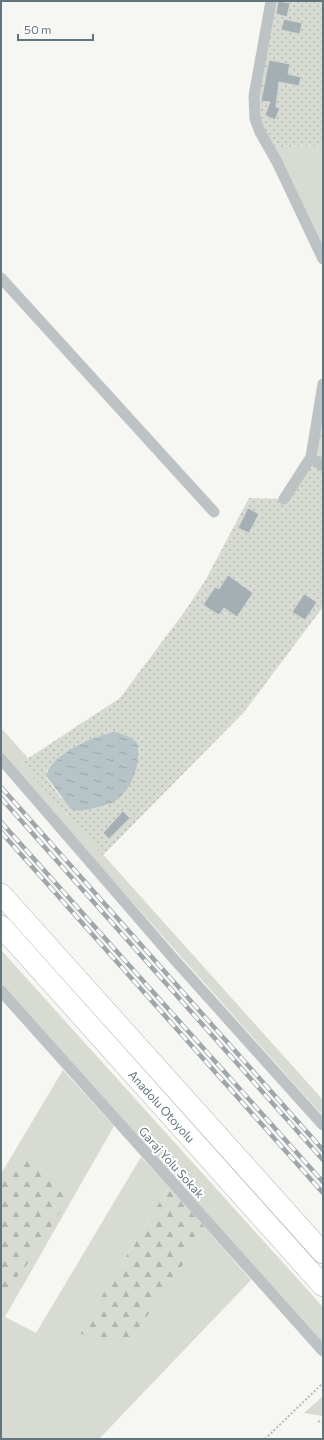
<svg xmlns="http://www.w3.org/2000/svg" width="324" height="1440" font-family="Commissioner,sans-serif">
	<style>
		.grass { fill: #d7dbd2 }
		.forest { fill: url(#forest-firs) }
		.garden { fill: url(#garden-dots); fill-rule: evenodd }
		.water { fill: url(#water-ripples) }
		.building { fill: #a4afb3; stroke: #d8d8d6 }
		.lines { fill: none; stroke-linecap: round; stroke-linejoin: round }
		.motorway-casing { stroke: #b1b6b8; stroke-width: 22 }
		.path { stroke: #b8bcbd; stroke-width: 2; stroke-dasharray: 2 2; stroke-linecap: butt }
		.minor { stroke: #bdc3c5; stroke-width: 11 }
		.motorway { stroke: #fff; stroke-width: 21 }
		.rail-casing { stroke: #9fa7ab; stroke-width: 4.5 }
		.rail { stroke: #fff; stroke-width: 3; stroke-dasharray: 9; stroke-linecap: butt }
		.labels { text-anchor: middle; dominant-baseline: central; stroke-width: 4; stroke-linejoin: round; paint-order: stroke }
		.street-label { font-size: 12px; fill: #62757d; stroke: #fff }
	</style>
	<defs>
		<pattern id="forest-firs" width="22" height="20" patternUnits="userSpaceOnUse"><rect width="22" height="20" fill="#d7dbd2"/><path d="M5 1l3.5 6h-7zM16 11l3.5 6h-7z" fill="#b2b6b0"/></pattern>
		<pattern id="garden-dots" width="8" height="8" patternUnits="userSpaceOnUse"><rect width="8" height="8" fill="#d7dbd2"/><path d="M2 2h.1M6 6h.1" fill="none" stroke="#b2b6b0" stroke-width="1.8" stroke-linecap="round"/></pattern>
		<pattern id="water-ripples" width="26" height="14" patternUnits="userSpaceOnUse"><rect width="26" height="14" fill="#b7c4c7"/><path d="M2 4q2-2 4 0t4 0M15 11q2-2 4 0t4 0" fill="none" stroke="#98a4a7"/></pattern>
	</defs>
	<rect width="100%" height="100%" fill="#f6f6f3"/>
	<path class="grass" d="M323,146V252L270,147Z
		M1,728L28,758L21,763L323,1100V1116L1,755Z
		M1,950L323,1307V1345L1,986Z
		M63,1070L114,1126L5,1317L36,1333L141,1157L169,1187L79,1333L131,1338L207,1230L251,1280L99,1439H1V1174Z
		M323,1396V1416L304,1413Z"/>
	<path class="forest" d="M320,419L323,420V461L317,453Z
		M14,1158H31L65,1190L62,1209L33,1257L8,1288L1,1291V1177Z
		M169,1187L207,1230L131,1339L109,1343L79,1333Z"/>
	<path class="garden" d="M276,1H323V146L270,147L262,130L257,101Z
		M311,457L323,466V607L244,712L103,855L21,763L120,698L185,611L205,581L249,498L284,499ZM138,748L136,765L131,781L123,794L106,806L86,810L61,798L46,777L47,770Z"/>
	<path class="water" d="M116,732L132,738L137,743C142,762 131,791 115,801C107,806 99,807 91,809C84,810 76,812 70,808L46,776C50,755 95,735 116,732Z"/>
	<path class="building" d="M278,1L290,3L287,17L276,14Z
		M284,19L302,23L300,34L281,30Z
		M269,60L290,64L288,74L301,77L299,86L279,82L276,107L280,108L275,120L265,115L270,102L261,101Z
		M248,508L259,514L249,533L238,528Z
		M228,575L253,593L237,617L224,608L219,615L203,605L215,587L219,589Z
		M304,594L317,602L305,620L292,612Z
		M123,811L130,818L109,839L103,833Z"/>
	<g class="lines">
		<defs>
			<path id="motorway" d="M1,894L323,1253
				M1,926L323,1286"/>
		</defs>
		<use href="#motorway" class="motorway-casing"/>
		<path class="path" d="M318,1421L323,1423
			M265,1439L323,1383"/>
		<path class="minor" d="M271,1L254,96L255,119L260,132L277,162L323,259
			M1,278L214,512
			M311,457L323,466
			M284,499L311,457L323,384
			M1,759L173,958L323,1125
			M1,991L323,1351"/>
		<use href="#motorway" class="motorway"/>
		<defs>
			<path id="rail" d="M1,787L323,1150
				M1,798L323,1160
				M1,822L323,1182
				M1,832L323,1193"/>
		</defs>
		<use href="#rail" class="rail-casing"/>
		<use href="#rail" class="rail"/>
	</g>
	<g class="labels">
		<g class="street-label">
			<text transform="translate(162 1106) rotate(48)">Anadolu Otoyolu</text>
			<text transform="translate(172 1162) rotate(48)">Garaj Yolu Sokak</text>
		</g>
	</g>
	<rect width="324" height="1440" fill="none" stroke="#62757d" stroke-width="4"/>
	<path d="M18 34v6h75v-6" fill="none" stroke="#62757d" stroke-width="2"/>
	<text x="24" y="34" font-size="12" fill="#62757d" stroke="#ffffff" stroke-width="3" paint-order="stroke">50 m</text>
</svg>
